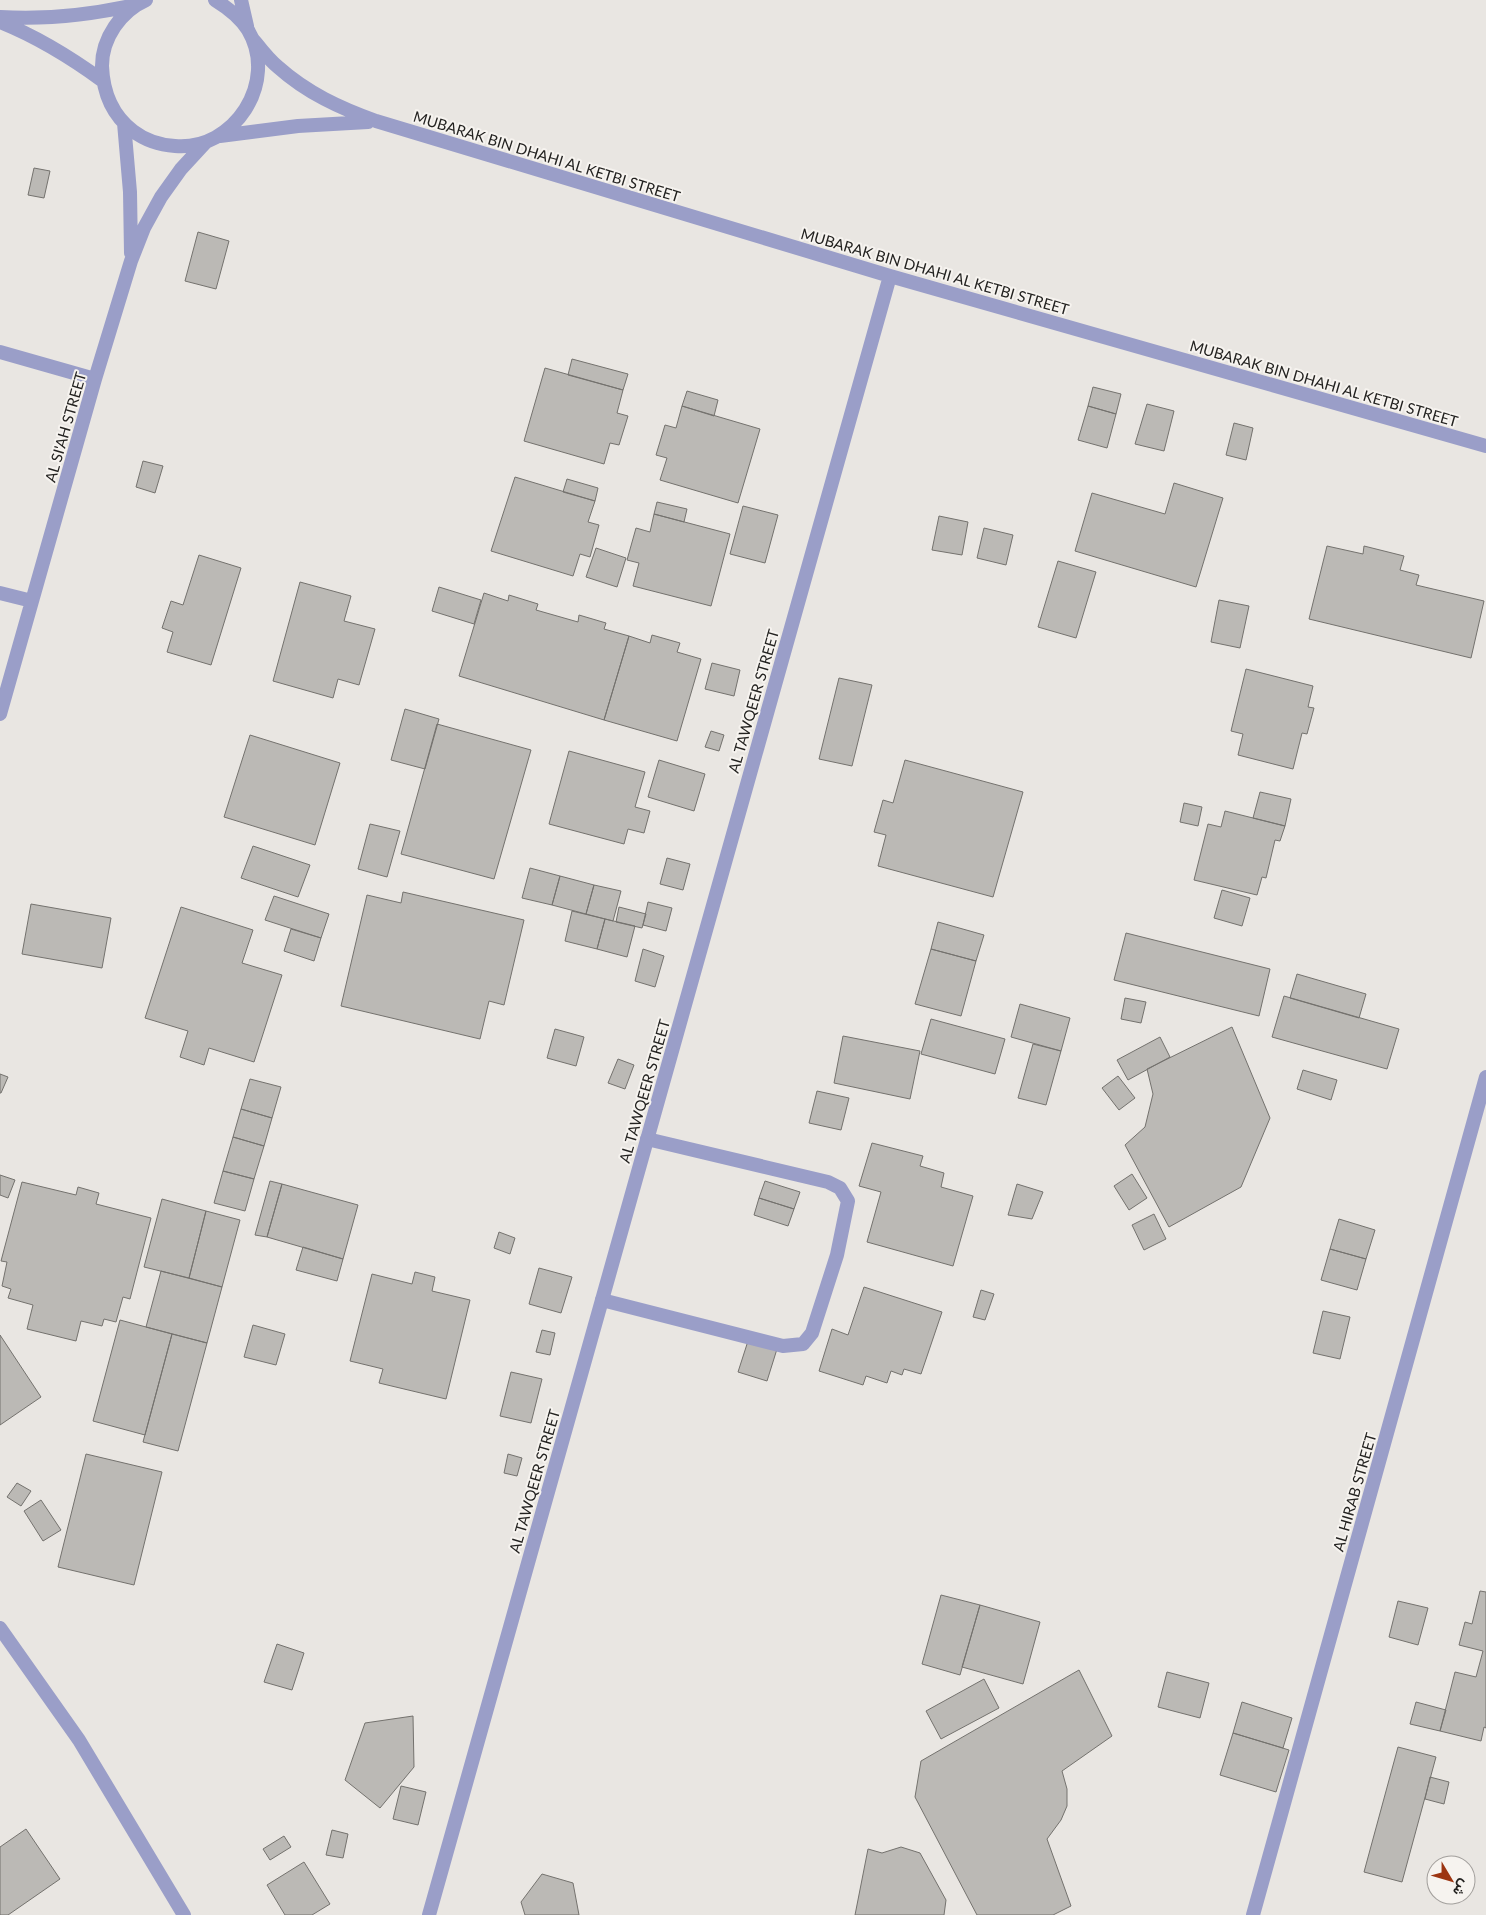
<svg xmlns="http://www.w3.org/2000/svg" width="1486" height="1915" font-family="Lato,Vazirmatn,sans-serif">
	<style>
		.building { fill: #bbb9b5; stroke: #74726e }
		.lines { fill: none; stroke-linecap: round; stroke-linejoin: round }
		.service { stroke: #9a9ec8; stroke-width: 14 }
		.minor { stroke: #9a9ec8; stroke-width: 14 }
		.labels { text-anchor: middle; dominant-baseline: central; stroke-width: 4; stroke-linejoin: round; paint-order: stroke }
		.street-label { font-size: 15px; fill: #232220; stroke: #f6f3ef }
	</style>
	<rect width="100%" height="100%" fill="#e9e6e2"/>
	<path class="building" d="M34,168L50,171L44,198L28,195Z
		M198,232L229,241L216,289L185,281Z
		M572,359L628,374L623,390L568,375Z
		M545,368L623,390L617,413L628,416L619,445L610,443L604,464L524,441Z
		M1093,387L1121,394L1116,414L1088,406Z
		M687,391L718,400L714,416L682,406Z
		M1147,404L1174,411L1164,451L1135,444Z
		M682,406L760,429L738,503L660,480L667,458L656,455L665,425L676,428Z
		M1088,406L1116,414L1107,448L1078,440Z
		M1234,423L1253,428L1246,460L1226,455Z
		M143,461L163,466L155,493L136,487Z
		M515,477L595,501L588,522L599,525L590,557L580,554L573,576L491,551Z
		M567,479L598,488L595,501L563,492Z
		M1174,483L1223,498L1196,587L1075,551L1092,493L1165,514Z
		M657,502L687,509L684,522L654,514Z
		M743,506L778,515L765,563L730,554Z
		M654,514L730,534L711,606L633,586L639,563L627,560L636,528L650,532Z
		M939,516L968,522L962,555L932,550Z
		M984,528L1013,535L1006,565L977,558Z
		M1327,546L1363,554L1364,546L1404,556L1400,570L1419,575L1416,585L1484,601L1471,658L1309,619Z
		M596,548L626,558L617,587L586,577Z
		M199,555L241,568L211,665L167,652L173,632L162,628L171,601L183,605Z
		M1058,561L1096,572L1076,638L1038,627Z
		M300,582L351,596L344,621L375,629L359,685L338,679L333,698L273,681Z
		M439,587L481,600L474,624L432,611Z
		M484,593L508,601L509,595L538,604L536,610L578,622L579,615L606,623L604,629L629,636L604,720L459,676Z
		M1219,600L1249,606L1240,648L1211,642Z
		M652,635L680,643L677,652L701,659L677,741L604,720L629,636L650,643Z
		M712,663L740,670L734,696L705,689Z
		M1246,669L1313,686L1308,707L1314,708L1307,734L1302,733L1293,769L1238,755L1243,734L1231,731Z
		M839,678L872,685L852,766L819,759Z
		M405,709L439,719L425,769L391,760Z
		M437,724L531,750L494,879L401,854Z
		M711,731L724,735L719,751L705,747Z
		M250,735L340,763L315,845L224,817Z
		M569,751L645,772L635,807L650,811L644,833L628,829L624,844L549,824Z
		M659,760L705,774L694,811L648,797Z
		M905,760L1023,792L993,897L878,866L886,835L874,832L883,800L893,803Z
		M1260,792L1291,799L1285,826L1253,818Z
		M1184,803L1202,807L1198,826L1180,822Z
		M1225,811L1285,826L1280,841L1275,840L1266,878L1262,877L1257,895L1194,880L1208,824L1221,827Z
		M370,824L400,831L387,877L358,869Z
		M253,846L310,865L298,897L241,878Z
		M667,858L690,864L683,890L660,884Z
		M530,868L560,876L552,905L522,898Z
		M560,876L594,885L586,914L552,905Z
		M594,885L621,891L613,921L586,914Z
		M1222,890L1250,898L1242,926L1214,918Z
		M403,892L524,920L504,1005L489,1001L480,1039L341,1006L367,895L401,903Z
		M274,896L329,914L321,938L265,920Z
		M648,902L672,908L666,931L643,925Z
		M31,904L111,918L102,968L22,954Z
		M181,907L253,930L242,963L282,975L254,1062L209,1048L204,1065L180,1057L188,1031L145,1018Z
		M619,907L646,914L642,928L616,922Z
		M572,911L605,919L597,949L565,941Z
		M605,919L635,926L627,957L597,949Z
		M938,922L984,935L976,961L931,949Z
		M291,929L321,938L314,961L284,951Z
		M1126,933L1270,969L1259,1016L1114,980Z
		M643,949L664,956L655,987L635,981Z
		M931,949L976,961L961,1016L915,1004Z
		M1297,974L1366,994L1359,1018L1290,998Z
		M1284,996L1399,1029L1387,1069L1272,1037Z
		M1125,998L1146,1002L1141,1023L1121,1019Z
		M1020,1004L1070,1018L1061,1051L1011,1037Z
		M931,1019L1005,1039L995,1074L921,1054Z
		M1232,1027L1270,1118L1241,1187L1169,1227L1125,1145L1145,1127L1153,1094L1147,1069Z
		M555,1029L584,1037L576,1066L547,1058Z
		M843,1036L920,1051L910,1099L834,1083Z
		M1160,1037L1170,1057L1128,1080L1117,1060Z
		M1033,1044L1061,1051L1046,1105L1018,1098Z
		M618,1059L634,1065L625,1089L608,1083Z
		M1303,1070L1337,1080L1331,1100L1297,1089Z
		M0,1074L8,1077L1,1093H0Z
		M1118,1076L1135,1098L1119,1110L1102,1088Z
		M250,1079L281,1087L272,1118L241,1109Z
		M817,1091L849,1098L841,1130L809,1123Z
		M241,1109L272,1118L264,1146L233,1137Z
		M233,1137L264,1146L254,1179L223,1171Z
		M872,1143L923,1156L920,1166L944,1173L941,1187L973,1196L953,1266L867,1242L881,1192L859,1186Z
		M223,1171L254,1179L245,1211L214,1203Z
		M1132,1174L1147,1198L1129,1210L1114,1186Z
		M0,1175L15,1180L8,1198L0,1195Z
		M270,1181L282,1184L267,1237L255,1235Z
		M765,1181L800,1192L794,1209L759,1198Z
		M22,1182L76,1195L78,1187L99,1193L96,1204L151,1218L130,1299L123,1297L116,1322L104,1319L102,1326L81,1321L76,1341L27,1329L33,1305L8,1298L11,1289L2,1286L7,1262L1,1261Z
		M282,1184L358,1205L343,1259L267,1237Z
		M1017,1184L1043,1192L1032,1219L1008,1215Z
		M759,1198L794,1209L788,1226L754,1215Z
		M162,1199L206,1211L189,1278L144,1267Z
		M206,1211L240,1220L222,1287L189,1278Z
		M1154,1214L1166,1239L1144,1250L1132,1225Z
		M1339,1219L1375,1230L1366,1259L1330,1249Z
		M499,1232L515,1238L510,1254L494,1248Z
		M303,1247L343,1259L337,1281L296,1270Z
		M1330,1249L1366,1259L1357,1290L1321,1280Z
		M539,1268L572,1277L561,1313L529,1304Z
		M161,1271L222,1287L207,1343L146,1327Z
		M415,1272L435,1277L432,1291L470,1300L446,1399L379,1383L383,1369L350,1361L372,1274L412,1284Z
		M864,1287L942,1312L921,1374L904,1369L902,1375L891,1371L887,1383L866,1376L863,1385L819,1371L832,1329L848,1335Z
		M981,1290L994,1294L985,1320L973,1317Z
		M1323,1311L1350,1317L1340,1359L1313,1353Z
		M120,1320L172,1334L145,1435L93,1421Z
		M253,1325L285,1334L276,1365L244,1357Z
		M542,1330L555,1333L550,1355L536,1352Z
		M172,1334L207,1343L178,1451L143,1442Z
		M0,1335L41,1397L0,1425Z
		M748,1341L777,1349L767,1381L738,1372Z
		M511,1372L542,1379L531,1423L500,1416Z
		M86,1454L162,1472L134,1585L58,1567Z
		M508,1454L522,1458L517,1476L504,1473Z
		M17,1483L31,1491L21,1506L7,1497Z
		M41,1500L61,1530L43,1541L24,1511Z
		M1480,1591L1486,1592V1728L1484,1727L1481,1741L1440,1731L1455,1672L1476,1677L1483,1651L1459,1645L1465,1622L1472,1624Z
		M941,1595L980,1605L960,1675L922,1664Z
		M1398,1601L1428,1608L1418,1645L1389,1637Z
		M980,1605L1040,1622L1023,1684L962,1667Z
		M277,1644L304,1653L292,1690L264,1682Z
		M1079,1670L1112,1736L1062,1771L1067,1789V1806L1061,1820L1047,1839L1071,1906L1053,1915H977L915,1797L921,1761Z
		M1167,1672L1209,1683L1200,1718L1158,1707Z
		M984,1679L999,1708L941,1739L926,1711Z
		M1242,1702L1292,1718L1283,1748L1233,1733Z
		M1416,1702L1446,1710L1440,1731L1410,1724Z
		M413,1716L414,1767L380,1808L345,1780L365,1723Z
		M1233,1733L1289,1750L1276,1792L1220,1775Z
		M1398,1747L1436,1757L1402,1882L1364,1872Z
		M1430,1777L1449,1782L1444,1804L1425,1799Z
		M401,1786L426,1792L418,1825L393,1819Z
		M26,1829L60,1879L8,1915H0V1847Z
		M332,1830L348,1834L343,1858L326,1855Z
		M284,1836L291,1847L270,1860L263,1849Z
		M901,1847L920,1853L946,1900L944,1915H855L868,1849L882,1853Z
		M304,1862L330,1904L312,1915H285L267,1885Z
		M542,1874L573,1883L579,1915H525L521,1902Z"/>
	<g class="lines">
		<path class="service" d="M602,1300L783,1346L803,1344L812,1333L837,1255L848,1201L840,1188L828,1182L647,1139"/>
		<path class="minor" d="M146,0C121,11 102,38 102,66C103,92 112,115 133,131C146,141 160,145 175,146C234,151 279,82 248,30C240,17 228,8 215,0
			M241,0L247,26
			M0,17C46,20 90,15 135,5
			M0,22C38,37 70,57 103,81
			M252,38C260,48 268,59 278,67C307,93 340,108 376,121L890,276L1486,446
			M124,123L130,192L131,253
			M220,136L298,126L368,122
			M0,352L95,379
			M0,593L32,601
			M0,714L95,379L131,261L144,228L161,197L181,169L205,143
			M0,1628L79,1740L184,1915
			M429,1915L890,276
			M1253,1915L1486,1077"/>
	</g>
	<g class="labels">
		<g class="street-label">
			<text transform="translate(547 156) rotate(17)">MUBARAK BIN DHAHI AL KETBI STREET</text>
			<text transform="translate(935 271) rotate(16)">MUBARAK BIN DHAHI AL KETBI STREET</text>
			<text transform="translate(1324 383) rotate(16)">MUBARAK BIN DHAHI AL KETBI STREET</text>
			<text transform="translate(65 427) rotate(-74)">AL SI'AH STREET</text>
			<text transform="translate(753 701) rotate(-74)">AL TAWQEER STREET</text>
			<text transform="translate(644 1091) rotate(-74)">AL TAWQEER STREET</text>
			<text transform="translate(534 1481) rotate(-74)">AL TAWQEER STREET</text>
			<text transform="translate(1354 1492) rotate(-74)">AL HIRAB STREET</text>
		</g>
	</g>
	<g transform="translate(1451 1880) rotate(128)"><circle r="24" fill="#f6f3ef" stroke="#a29f9c"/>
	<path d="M0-4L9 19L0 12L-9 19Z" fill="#9c3512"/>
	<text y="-8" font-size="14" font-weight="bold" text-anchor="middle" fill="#232220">ش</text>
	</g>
</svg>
